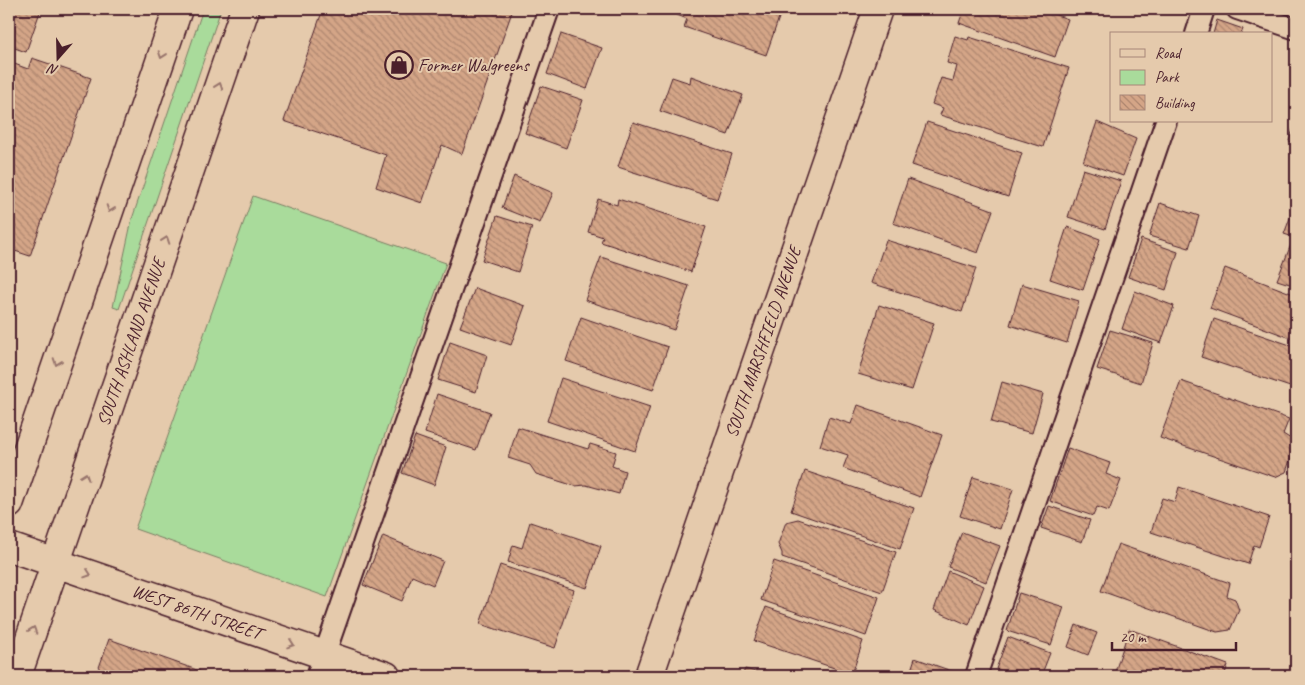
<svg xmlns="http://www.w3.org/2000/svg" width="1305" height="685" font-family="Caveat,sans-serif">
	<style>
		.green { fill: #a9db9b; stroke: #7a7d63 }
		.building { fill: url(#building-back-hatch); stroke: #4a1f2b }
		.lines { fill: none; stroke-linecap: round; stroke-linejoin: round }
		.service-casing { stroke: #4a1f2b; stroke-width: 24 }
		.minor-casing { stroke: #4a1f2b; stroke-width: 31 }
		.secondary-casing { stroke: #4a1f2b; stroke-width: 31 }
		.service { stroke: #e5caac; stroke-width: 20 }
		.minor { stroke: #e5caac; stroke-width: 28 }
		.secondary { stroke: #e5caac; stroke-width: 28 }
		.oneway { stroke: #98746c }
		.labels { text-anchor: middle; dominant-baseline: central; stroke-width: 4; stroke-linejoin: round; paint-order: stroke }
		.poi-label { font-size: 18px; fill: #4a1f2b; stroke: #e5caac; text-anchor: start }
		.street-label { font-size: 18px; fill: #4a1f2b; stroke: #e5caac }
	</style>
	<defs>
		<pattern id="building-back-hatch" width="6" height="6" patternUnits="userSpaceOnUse" patternTransform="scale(1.25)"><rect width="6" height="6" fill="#d4a587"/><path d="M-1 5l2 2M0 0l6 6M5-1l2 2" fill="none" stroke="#ae866f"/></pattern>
	</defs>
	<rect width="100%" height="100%" fill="#e5caac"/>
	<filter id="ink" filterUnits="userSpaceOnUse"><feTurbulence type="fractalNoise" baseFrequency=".02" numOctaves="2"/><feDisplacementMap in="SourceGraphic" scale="10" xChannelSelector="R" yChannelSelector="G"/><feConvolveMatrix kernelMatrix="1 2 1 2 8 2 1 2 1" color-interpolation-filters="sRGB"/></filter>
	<g filter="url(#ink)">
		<path class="green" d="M203,9H221L119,309L113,307L132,219Z
			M253,196L446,263L327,597L135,529Z"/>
		<path class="building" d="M9,9H41L26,52L9,46Z
			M323,9H513L462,154L442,145L422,203L376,187L386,155L284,121Z
			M679,9H782L766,55L684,27L687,19L677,15Z
			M964,9H1039L1068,19L1055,57L959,23Z
			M1217,20L1243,29L1241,34H1213Z
			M561,34L602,48L587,89L547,74Z
			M955,36L968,40L969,37L1069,68L1043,147L940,115L943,108L932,104L941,78L953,81L957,66L947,63Z
			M32,58L91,78L30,256L9,249V62L28,69Z
			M691,76L743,95L728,135L660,111L672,77L690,83Z
			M541,86L583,100L566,148L525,133Z
			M1296,121V143L1289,141Z
			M633,122L732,154L717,199L618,167Z
			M927,122L1022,153L1008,197L912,165Z
			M1097,122L1136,139L1123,176L1083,162Z
			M1083,169L1121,181L1105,229L1068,217Z
			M514,176L553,193L540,223L502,208Z
			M908,179L993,210L978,253L893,223Z
			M598,199L617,205L618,199L706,227L691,272L601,242L603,237L588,232Z
			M1296,202V238L1284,234Z
			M1160,203L1199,216L1189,248L1149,236Z
			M497,216L532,227L518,272L482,260Z
			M1067,227L1100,239L1083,290L1050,279Z
			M1141,239L1178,252L1166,290L1128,277Z
			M886,240L976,268L962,312L871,283Z
			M1292,242L1296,243V286L1277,280Z
			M601,257L689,286L674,330L585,300Z
			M1225,268L1296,295V340L1210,308Z
			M1022,284L1079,301L1067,343L1010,325Z
			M475,288L525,306L511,345L460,327Z
			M1135,291L1174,306L1161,343L1122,329Z
			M879,305L934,323L912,390L858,374Z
			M581,317L668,347L653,390L566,361Z
			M1214,319L1296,347V389L1201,357Z
			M1110,330L1153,343L1141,383L1097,369Z
			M450,342L487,355L476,392L438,380Z
			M561,378L650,407L635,451L547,421Z
			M1181,381L1289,419L1283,434L1291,439L1294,448L1286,472L1275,477L1160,438Z
			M1002,382L1043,394L1032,433L991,422Z
			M437,394L490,412L476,450L425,433Z
			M858,405L942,435L920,497L843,468L848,455L820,446L829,417L851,424Z
			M518,427L588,449L590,444L616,452L612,466L625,471L619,494L586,485L575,486L536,474L530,465L508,458Z
			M415,436L446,447L434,485L402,473Z
			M1068,448L1110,463L1106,474L1121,480L1109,511L1097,507L1093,516L1050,501Z
			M805,471L914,508L900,549L791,511Z
			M973,477L1013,489L1000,529L960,516Z
			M1179,487L1269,517L1259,547L1254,545L1248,564L1151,532L1162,498L1175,502Z
			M1049,506L1090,520L1082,542L1041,528Z
			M798,519L896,552L882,592L782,557V553L778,544L786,522Z
			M530,522L601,546L587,588L508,562L513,545L522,548Z
			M962,532L1000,546L986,582L948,567Z
			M383,536L443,561L433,585L412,576L402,601L363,585Z
			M1118,544L1230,583L1227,596L1235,599L1239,610L1230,630L1217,632L1101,591Z
			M774,561L879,597L866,636L761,600Z
			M500,565L574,590L555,648L480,624Z
			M948,571L984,586L969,625L934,610Z
			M1019,593L1064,607L1051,645L1007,631Z
			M766,607L863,641L852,674L754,641Z
			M1076,625L1097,633L1088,655L1068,647Z
			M1129,629L1228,665L1224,676H1126L1115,672Z
			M1008,637L1050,653L1041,676H1014L996,669Z
			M109,639L214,676H96Z
			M915,658L957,673L955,676H909Z
			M745,669L769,676H742Z"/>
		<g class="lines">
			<defs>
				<path id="service" d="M1237,9L1296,29
					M1196,34L1204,9
					M317,676L549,9
					M976,676L1166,121"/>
				<path id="minor" d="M9,547L386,676
					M649,676L878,9"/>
				<path id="secondary" d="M9,504L178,9
					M17,676L245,9"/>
			</defs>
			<use href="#service" class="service-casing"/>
			<use href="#minor" class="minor-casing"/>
			<use href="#secondary" class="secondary-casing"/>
			<use href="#service" class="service"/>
			<use href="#minor" class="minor"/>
			<use href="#secondary" class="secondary"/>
		</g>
		<defs><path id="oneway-chevron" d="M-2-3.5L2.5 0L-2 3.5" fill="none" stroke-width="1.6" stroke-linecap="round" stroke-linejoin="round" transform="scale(1.25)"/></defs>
		<g class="oneway">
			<use href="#oneway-chevron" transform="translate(162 55) rotate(109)"/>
			<use href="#oneway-chevron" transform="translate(219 86) rotate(-71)"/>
			<use href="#oneway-chevron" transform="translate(110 209) rotate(109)"/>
			<use href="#oneway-chevron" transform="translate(166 240) rotate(-71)"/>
			<use href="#oneway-chevron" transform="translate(57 362) rotate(109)"/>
			<use href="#oneway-chevron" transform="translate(85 476) rotate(-71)"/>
			<use href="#oneway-chevron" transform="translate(88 574) rotate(19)"/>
			<use href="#oneway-chevron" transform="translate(33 630) rotate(-71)"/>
			<use href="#oneway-chevron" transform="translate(291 644) rotate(19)"/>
		</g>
	</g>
	<defs>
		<symbol id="shop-ring" viewBox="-11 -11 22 22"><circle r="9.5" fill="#e5caac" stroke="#4a1f2b" stroke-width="1.5"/><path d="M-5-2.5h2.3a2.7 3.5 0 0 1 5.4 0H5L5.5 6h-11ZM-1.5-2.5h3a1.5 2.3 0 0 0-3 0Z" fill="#4a1f2b"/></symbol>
	</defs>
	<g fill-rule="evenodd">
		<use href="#shop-ring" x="383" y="49" width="32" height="32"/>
	</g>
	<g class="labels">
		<g class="poi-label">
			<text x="418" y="65">Former Walgreens</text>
		</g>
		<g class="street-label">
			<text transform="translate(131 342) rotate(-71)">SOUTH ASHLAND AVENUE</text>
			<text transform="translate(763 342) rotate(-71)">SOUTH MARSHFIELD AVENUE</text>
			<text transform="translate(197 612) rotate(19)">WEST 86TH STREET</text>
		</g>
	</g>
	<rect width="1305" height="685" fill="none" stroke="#e5caac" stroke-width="30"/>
	<rect x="15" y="15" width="1275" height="655" fill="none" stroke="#4a1f2b" stroke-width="2" filter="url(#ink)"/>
	<rect x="1110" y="32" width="162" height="90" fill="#e5caac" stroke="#a78678"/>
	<rect x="1120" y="49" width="25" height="8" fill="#e5caac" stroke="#a78678"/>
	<text x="1155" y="58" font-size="15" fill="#4a1f2b">Road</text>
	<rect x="1120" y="70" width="25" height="15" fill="#a9db9b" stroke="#a78678"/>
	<text x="1155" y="82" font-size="15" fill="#4a1f2b">Park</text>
	<rect x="1120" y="95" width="25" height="15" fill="url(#building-back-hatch)" stroke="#a78678"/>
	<text x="1155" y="108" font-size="15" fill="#4a1f2b">Building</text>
	<g transform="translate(58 58) rotate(200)" stroke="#e5caac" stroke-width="4" paint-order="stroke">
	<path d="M0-4L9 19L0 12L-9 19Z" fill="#4a1f2b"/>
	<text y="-8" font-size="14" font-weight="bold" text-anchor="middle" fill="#4a1f2b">N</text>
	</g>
	<path d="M1112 642v8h124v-8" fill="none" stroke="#4a1f2b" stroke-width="2.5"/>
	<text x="1120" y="642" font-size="15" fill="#4a1f2b" stroke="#e5caac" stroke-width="4" paint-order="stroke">20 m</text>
</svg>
